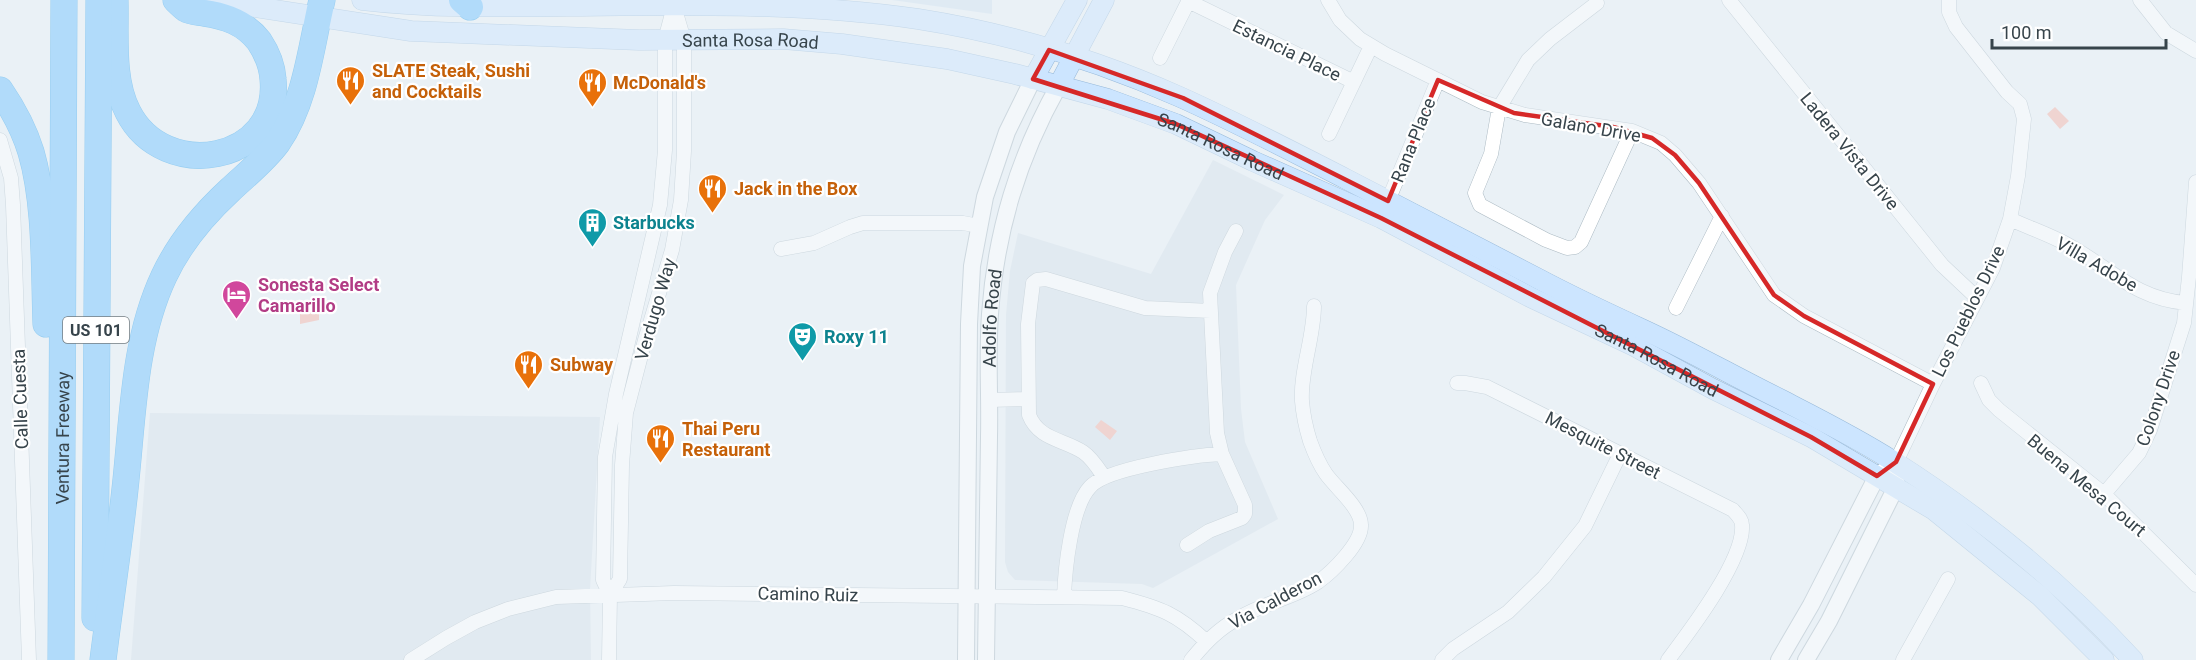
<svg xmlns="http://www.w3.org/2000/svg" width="2196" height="660" font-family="Roboto,sans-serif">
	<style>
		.residential { fill: #d8e2ea }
		.education { fill: #d3e3f0 }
		.water { fill: #f6b1a4 }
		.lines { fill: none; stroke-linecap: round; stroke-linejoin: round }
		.minor-casing { stroke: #acbac3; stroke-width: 15 }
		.tertiary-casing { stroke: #acbac3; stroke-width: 18 }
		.secondary-casing { stroke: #97b9d9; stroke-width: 21 }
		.motorway-casing { stroke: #31a2e9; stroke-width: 27 }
		.minor { stroke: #fff; stroke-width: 14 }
		.tertiary { stroke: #fff; stroke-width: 16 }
		.secondary { stroke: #cce5ff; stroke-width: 20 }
		.motorway { stroke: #6dc1ff; stroke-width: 26 }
		.marked { fill: none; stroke: #d62828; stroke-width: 4.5; stroke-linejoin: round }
		.labels { text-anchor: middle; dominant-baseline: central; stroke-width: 4.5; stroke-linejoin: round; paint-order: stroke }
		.shield { fill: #fff; stroke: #737c81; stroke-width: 1.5 }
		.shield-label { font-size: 16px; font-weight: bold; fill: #37444b }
		.street-label { font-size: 18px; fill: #37444b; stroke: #fff }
		.food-label { font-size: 18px; font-weight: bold; fill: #c56008; stroke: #fff; text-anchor: start }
		.culture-label { font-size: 18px; font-weight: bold; fill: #0d838f; stroke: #fff; text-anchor: start }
		.hotel-label { font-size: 18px; font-weight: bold; fill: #b23c85; stroke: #fff; text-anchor: start }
	</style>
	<rect width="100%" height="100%" fill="#eaf1f6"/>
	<path class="residential" d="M1213,160L1284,195L1265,220L1236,285L1241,409L1245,442L1278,519L1153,588L1142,584L1015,580L1008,572L1005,562L1006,315L1010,271L1018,233L1151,274Z
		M150,413L600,417L590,589L591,660H131Z"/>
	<path class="education" d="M892,0H992V14Z"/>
	<path class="water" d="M2055,107L2069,121L2060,129L2047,114Z
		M300,311L319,312V320L300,324Z
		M1101,420L1117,431L1110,440L1095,427Z"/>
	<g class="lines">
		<defs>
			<path id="minor" d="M1328,0L1340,20L1360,39L1385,54L1482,102L1525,115L1632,131L1661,143L1675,155L1699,183L1774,295L1804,316L1933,384
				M1729,0L1942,265L1976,297
				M2140,0L2166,33L2196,51
				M1188,1L1354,82
				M1597,3L1550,39L1528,60L1499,108L1491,154L1475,193L1480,205L1546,240L1567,248L1575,247L1581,242L1632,131
				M1160,58L1189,0
				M1329,134L1371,46
				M0,140L11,178L13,205L29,660
				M1388,201L1438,80
				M2010,219C2029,228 2051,235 2070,246C2111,269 2136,299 2186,303
				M781,249L814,243L850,227L863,223H963L979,226
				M1676,308L1722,216
				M1457,383H1465L1487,387L1733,510C1737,515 1742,519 1742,525C1745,559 1689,632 1668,660
				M1981,383L1989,400L1999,410L2104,494L2196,585
				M989,400L1028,399
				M1896,462L1933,384L1993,268L2010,219L2018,176L2024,119L2020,104L2007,92L1956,27L1949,12V0
				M1104,477C1098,468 1092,458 1083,452C1063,439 1039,440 1029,415L1028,324L1033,283L1037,280L1046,279L1145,308L1211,311
				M2104,494L2139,453L2150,430L2184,323L2189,277L2196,182
				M1187,545L1209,531L1242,518L1245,514V505L1222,454L1217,433L1210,293L1225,252L1236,231
				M610,595L620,579L622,465L626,413L645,340L672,250L681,200L684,151V40L674,6
				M1064,597C1065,570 1071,507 1090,487C1106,468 1197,455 1222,454
				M411,660L446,638L475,622L508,609L556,597L674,593L1122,598C1161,608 1177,614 1207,642
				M609,660L610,595L603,580L605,457L616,394L660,205L665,150V40L674,6
				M1191,660C1205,643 1219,628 1239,618C1263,603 1294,598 1318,582C1332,572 1362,543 1361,525C1361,508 1336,488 1326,474C1319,464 1314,452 1310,441C1306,428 1303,414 1302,401C1300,372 1314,337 1314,306
				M1442,660L1453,649L1508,612L1544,577L1585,526L1620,454
				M1903,660L1948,579"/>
			<g id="tertiary">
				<path d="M966,660L969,324L972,266L985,197L1007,132L1033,79"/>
				<path id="s1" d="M986,660C987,586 988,511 989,437C990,396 987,355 990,314C996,231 1018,158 1059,85"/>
				<path d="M1779,660L1811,605L1877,476L1896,462"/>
				<path d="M1806,660L1829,621L1896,487V476"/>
			</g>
			<g id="secondary">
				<path id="s2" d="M210,0L411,31L639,40L783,39L842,44L947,59L1015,74L1108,99L1176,124L1253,161L1381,218L1532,298L1634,346L1713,389L1811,437L1934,510L2040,596L2104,660"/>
				<path d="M362,0C430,8 498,7 567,6C684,5 802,2 918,19C1007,33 1097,60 1180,97C1236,122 1291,151 1346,179C1409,212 1473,245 1537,278C1571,296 1607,313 1642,329C1690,351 1735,377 1782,400C1819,419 1857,438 1893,461C1981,517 2062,583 2133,660"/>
				<path d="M1033,79L1077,0"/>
				<path d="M1059,85L1104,0"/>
			</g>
			<g id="motorway">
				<path d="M115,0C116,35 111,80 128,112C164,183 281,163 273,79C272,65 267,53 259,41C245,23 226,16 204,13C199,12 191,12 186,9C183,7 179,3 176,0"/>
				<path d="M462,0L470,7"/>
				<path d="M0,90C13,109 24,129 31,152C46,203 44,270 46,324"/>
				<path d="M95,618L99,0"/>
				<path id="s3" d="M61,660L64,0"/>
				<path d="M103,660C110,603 119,546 125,489C133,418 133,342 164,276C179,244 204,214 230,190C246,175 265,160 278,142C306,101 311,47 322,0"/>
			</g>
		</defs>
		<use href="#minor" class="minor-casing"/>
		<use href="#tertiary" class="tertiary-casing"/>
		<use href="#secondary" class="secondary-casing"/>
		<use href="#motorway" class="motorway-casing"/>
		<use href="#minor" class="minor"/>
		<use href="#tertiary" class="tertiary"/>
		<use href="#secondary" class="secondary"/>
		<use href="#motorway" class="motorway"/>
	</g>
	<path d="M0 0H2196V660H0ZM1049,50L1183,98L1388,201L1438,80L1514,113L1613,127L1652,138L1675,155L1699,183L1774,295L1804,316L1933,384L1896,462L1877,476L1811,437L1381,218L1176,124L1033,79Z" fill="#eaf1f6" fill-opacity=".55" fill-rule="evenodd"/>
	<path class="marked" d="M1049,50L1183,98L1388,201L1438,80L1514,113L1613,127L1652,138L1675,155L1699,183L1774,295L1804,316L1933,384L1896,462L1877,476L1811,437L1381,218L1176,124L1033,79Z"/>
	<defs>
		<symbol id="restaurant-pin" viewBox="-11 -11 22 30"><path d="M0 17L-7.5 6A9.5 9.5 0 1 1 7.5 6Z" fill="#e8710a" stroke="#fff"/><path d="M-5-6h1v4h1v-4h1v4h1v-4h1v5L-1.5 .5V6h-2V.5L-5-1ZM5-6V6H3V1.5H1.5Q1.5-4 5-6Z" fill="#fff"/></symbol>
		<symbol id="building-pin" viewBox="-11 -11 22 30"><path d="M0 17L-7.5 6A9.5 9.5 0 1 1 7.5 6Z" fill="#0f9aa8" stroke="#fff"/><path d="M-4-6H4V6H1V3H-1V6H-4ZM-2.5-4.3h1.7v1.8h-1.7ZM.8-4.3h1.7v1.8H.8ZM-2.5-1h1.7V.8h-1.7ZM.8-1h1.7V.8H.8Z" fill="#fff"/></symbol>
		<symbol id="hotel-pin" viewBox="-11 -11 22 30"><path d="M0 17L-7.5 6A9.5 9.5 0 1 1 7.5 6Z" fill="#d1479c" stroke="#fff"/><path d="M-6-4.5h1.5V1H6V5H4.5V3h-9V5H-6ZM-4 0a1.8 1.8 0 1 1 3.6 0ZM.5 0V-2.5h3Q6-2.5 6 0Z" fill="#fff"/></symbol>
		<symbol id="theatre-pin" viewBox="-11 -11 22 30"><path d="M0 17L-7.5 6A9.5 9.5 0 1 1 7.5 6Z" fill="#0f9aa8" stroke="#fff"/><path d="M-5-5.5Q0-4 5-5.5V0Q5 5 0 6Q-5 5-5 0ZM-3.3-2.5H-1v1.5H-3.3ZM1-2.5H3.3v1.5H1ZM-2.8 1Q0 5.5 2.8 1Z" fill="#fff"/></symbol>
	</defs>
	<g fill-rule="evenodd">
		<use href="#restaurant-pin" x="334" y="64" width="33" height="45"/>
		<use href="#restaurant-pin" x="576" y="66" width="33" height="45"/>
		<use href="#restaurant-pin" x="696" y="172" width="33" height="45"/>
		<use href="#building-pin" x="576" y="206" width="33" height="45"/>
		<use href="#hotel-pin" x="220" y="278" width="33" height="45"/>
		<use href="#theatre-pin" x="786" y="320" width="33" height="45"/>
		<use href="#restaurant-pin" x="512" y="348" width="33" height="45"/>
		<use href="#restaurant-pin" x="644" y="422" width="33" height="45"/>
	</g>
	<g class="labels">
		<rect class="shield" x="63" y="317" width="66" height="26" rx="4.5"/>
		<g class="shield-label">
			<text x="96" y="330">US 101</text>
		</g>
		<g class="street-label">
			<text stroke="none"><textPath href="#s2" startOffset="543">Santa Rosa Road</textPath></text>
			<text transform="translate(1287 50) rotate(26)">Estancia Place</text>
			<text transform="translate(1591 127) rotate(10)">Galano Drive</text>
			<text transform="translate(1413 140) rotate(-68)">Rana Place</text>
			<text stroke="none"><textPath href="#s2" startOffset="1029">Santa Rosa Road</textPath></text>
			<text transform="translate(1850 151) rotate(51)">Ladera Vista Drive</text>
			<text transform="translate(2097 264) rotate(30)">Villa Adobe</text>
			<text transform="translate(655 309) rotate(-74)">Verdugo Way</text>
			<text transform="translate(1968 311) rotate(-64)">Los Pueblos Drive</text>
			<text stroke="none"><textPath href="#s1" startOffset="342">Adolfo Road</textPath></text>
			<text stroke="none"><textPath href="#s2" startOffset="1515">Santa Rosa Road</textPath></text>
			<text transform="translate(2158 398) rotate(-71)">Colony Drive</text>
			<text transform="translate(20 399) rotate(-92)">Calle Cuesta</text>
			<text stroke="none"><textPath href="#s3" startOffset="222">Ventura Freeway</textPath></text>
			<text transform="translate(1603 445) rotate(27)">Mesquite Street</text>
			<text transform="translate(2087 485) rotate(40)">Buena Mesa Court</text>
			<text transform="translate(808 594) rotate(1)">Camino Ruiz</text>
			<text transform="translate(1275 600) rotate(-28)">Via Calderon</text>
		</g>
		<g class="food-label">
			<text x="372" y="70">SLATE Steak, Sushi<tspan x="372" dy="21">and Cocktails</tspan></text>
			<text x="613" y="82">McDonald's</text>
			<text x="734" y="188">Jack in the Box</text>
			<text x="550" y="364">Subway</text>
			<text x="682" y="428">Thai Peru<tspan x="682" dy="21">Restaurant</tspan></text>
		</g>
		<g class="culture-label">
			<text x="613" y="222">Starbucks</text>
			<text x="824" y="336">Roxy 11</text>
		</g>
		<g class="hotel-label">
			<text x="258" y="284">Sonesta Select<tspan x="258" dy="21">Camarillo</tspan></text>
		</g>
	</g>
	<path d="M1992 39v9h174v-9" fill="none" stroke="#37444b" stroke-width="3"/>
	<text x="2001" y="39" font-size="18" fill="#37444b" stroke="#ffffff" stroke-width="4.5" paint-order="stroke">100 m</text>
</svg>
